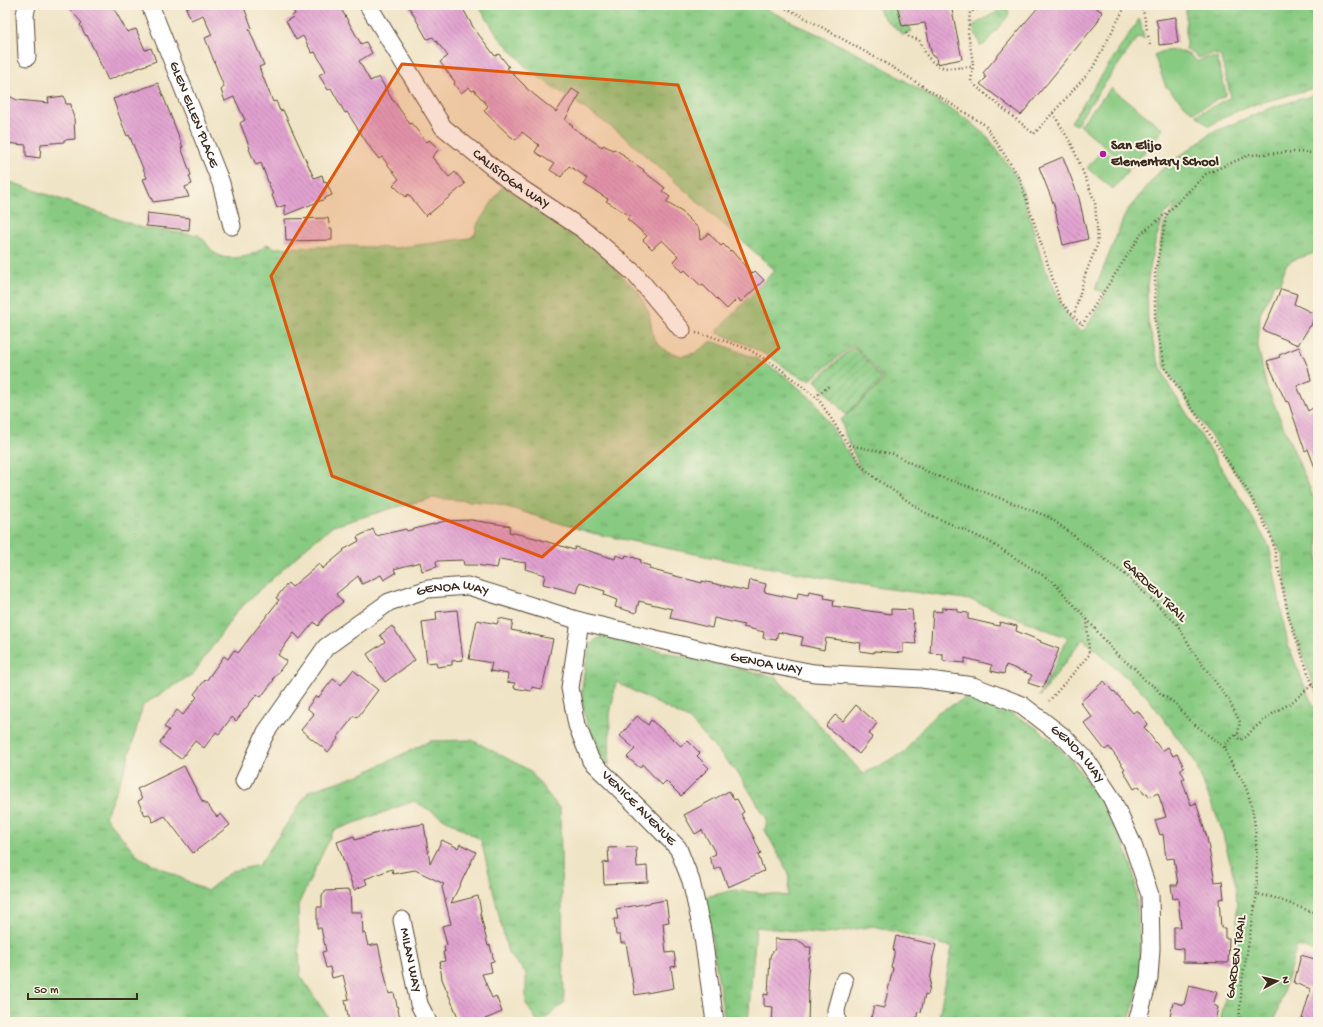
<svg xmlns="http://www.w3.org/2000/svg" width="1323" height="1027" font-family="'Gochi Hand',sans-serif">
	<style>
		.grass { fill: url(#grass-tufts); stroke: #627a50 }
		.park { fill: #88ca82; stroke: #627a50 }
		.garden { fill: url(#garden-furrows); stroke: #627a50 }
		.building { fill: url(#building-back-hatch) }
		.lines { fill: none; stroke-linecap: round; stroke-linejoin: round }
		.minor-casing { stroke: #564637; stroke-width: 19 }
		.path { stroke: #564637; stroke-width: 2.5; stroke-dasharray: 1 3; stroke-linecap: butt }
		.minor { stroke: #fff; stroke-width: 17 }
		.marked { fill: #df570d; fill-opacity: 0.2; stroke: #df570d; stroke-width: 3; stroke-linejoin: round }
		.poi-dot { fill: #b5179e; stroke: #fcf5e5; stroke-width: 1.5 }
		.labels { text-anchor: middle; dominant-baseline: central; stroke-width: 4; stroke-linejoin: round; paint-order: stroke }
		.street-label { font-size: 14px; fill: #3b2a1e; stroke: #fcf5e5 }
		.poi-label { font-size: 14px; font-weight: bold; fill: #3b2a1e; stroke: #fcf5e5; text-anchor: start }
	</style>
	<defs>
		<pattern id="grass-tufts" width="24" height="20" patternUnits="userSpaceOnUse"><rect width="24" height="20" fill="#88ca82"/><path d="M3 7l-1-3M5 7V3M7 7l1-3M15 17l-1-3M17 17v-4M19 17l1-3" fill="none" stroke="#70a46a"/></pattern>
		<pattern id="garden-furrows" width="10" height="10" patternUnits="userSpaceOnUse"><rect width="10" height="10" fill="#88ca82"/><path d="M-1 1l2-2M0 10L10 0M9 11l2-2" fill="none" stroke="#70a46a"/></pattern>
		<pattern id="building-back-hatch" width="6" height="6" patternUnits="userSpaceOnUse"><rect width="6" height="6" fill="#e1a1d0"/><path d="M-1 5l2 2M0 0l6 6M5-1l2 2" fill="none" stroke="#b883a8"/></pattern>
	</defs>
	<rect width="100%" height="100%" fill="#fcf5e5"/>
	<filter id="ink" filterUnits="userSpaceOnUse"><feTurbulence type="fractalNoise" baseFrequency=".025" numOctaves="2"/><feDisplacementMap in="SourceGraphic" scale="8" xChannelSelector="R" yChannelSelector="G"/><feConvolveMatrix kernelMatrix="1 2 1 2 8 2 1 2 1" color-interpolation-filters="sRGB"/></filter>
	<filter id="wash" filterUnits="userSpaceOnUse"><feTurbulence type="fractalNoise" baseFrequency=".012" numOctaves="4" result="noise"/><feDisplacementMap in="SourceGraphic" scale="16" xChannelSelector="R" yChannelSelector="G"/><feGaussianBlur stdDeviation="0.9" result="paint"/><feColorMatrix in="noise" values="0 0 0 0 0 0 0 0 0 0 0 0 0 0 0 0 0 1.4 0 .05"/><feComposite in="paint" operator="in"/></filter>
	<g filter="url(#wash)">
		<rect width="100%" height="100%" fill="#f0e4c6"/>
		<path class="grass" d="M478,5H758L876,63L953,110L972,123L987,136L1016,176L1022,189L1041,258L1062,306L1076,328L1082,331L1086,328L1107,293L1095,289L1126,212L1160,171L1211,133L1273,107L1318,94V252L1293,260L1286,265L1280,283L1273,285L1270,294L1260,314L1258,346L1266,385L1318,508V695L1313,684L1289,618L1283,556L1249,493L1165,368L1155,322V272L1164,225L1178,202L1163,216L1164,217L1155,242L1147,286L1148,322L1157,358L1168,384L1243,502L1269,546L1288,645L1310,699L1318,712V952L1297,946L1274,1022H1220L1238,941L1236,885L1221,827L1194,760L1145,694L1083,639L1039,697L1068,638L971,600L876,587L710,557L592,533L494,503L434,498L393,508L333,526L309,545L237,611L193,674L143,705L125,769L105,817L139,857L207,891L232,871L259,865L309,791L362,774L430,741L472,740L529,770L560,809L564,1003L542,1022H538L526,1004V973L508,953L481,840L414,801L333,831L298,905L300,975L331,1022H5V180L143,228L198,235C206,240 208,248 215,253C223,261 245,258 254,253C259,251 263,247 267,244L275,248L349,246L395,248L470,238L475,234L478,223L503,186L574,233L596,249L629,283L638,291L649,313L653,336L656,342L666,351L682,356L695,353L712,341L755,358L784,375L814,401L864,476L845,434L841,420L885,380L854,344L810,380C795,377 783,365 770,357C752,347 734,339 716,332L775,270L620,133L530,71L498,36Z
			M1186,5H1318V87L1253,105L1228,115L1209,126L1196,115L1231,97L1221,58L1219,55L1212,54L1198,58L1194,53L1186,50Z
			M1003,8L1008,9L1009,15L984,45H980L973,27L974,25Z
			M1139,19L1140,21L1144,39L1138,37L1079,120L1077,125L1071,122Z
			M605,636L611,639L702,661L776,677L863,774L905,752L917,735L938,712L968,697L993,704L1009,712L1035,727L1050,739L1072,761L1105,805L1115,821L1131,864L1135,881L1141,959L1139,986L1129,1022H938L952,947L874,926L827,934L756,927L748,1022H725L705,897L735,890L788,896L789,874L765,830L767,819L740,776L690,720L616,682L610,715L609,766C595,746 582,720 582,694C582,684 584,674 586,663C589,648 589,640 605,636Z"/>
		<path class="park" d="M1174,50C1183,52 1192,54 1197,62C1202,58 1211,57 1217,58L1226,93V95L1194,112L1191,111L1166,87L1154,55L1164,51Z
			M1111,88L1163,129L1131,168L1080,125Z
			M1103,149L1129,170L1113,189L1087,168Z"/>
		<path class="garden" d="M875,5H895L898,10L902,26H909L912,31L903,35L885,19Z
			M854,346L883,380L846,415L815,380Z"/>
		<g id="blocks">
			<path class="building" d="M66,5H112L127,32L136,29L145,50L151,48L156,61L108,80L87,35L86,36L80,25L82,23Z
				M194,5H243L252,28L249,29L264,65L259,67L273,102L276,101L280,111L283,110L314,178L322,175L324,182L326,181L332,195L325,198V199L285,215V205L277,208L272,195H273L261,163L256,165L249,149L250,148L240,123L245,120L234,97L225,101L221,90L224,87L205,38L212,35L203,15L191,20L186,8Z
				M290,5H339L361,44L366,42L372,53L359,61L370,81L379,77L393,101H394L410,124L411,123L427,142L429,140L439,149L432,157L449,177L455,172L465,184L429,214V213L426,216L408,194L406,197L393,185L399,179L382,157L379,159L371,149L347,112L345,113L331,88L328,90L319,75L326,71L315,52L312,53L303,36L296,40L286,21L293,17L292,16L295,14Z
				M408,5H461L473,27L495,56L499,54L509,67L507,68L526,87V88L556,112L572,89L580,94L565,120L573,126L572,127L602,147L603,145L613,150L614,149L624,155L623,156L644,170L643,171L665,188L662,191L670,197L666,202L682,212L699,229L700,240L709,233L721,246L723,244L730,251L731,250L752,274L755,271L764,280L741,302L738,298L727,309L703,285L701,286L685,270L683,272L673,261L678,256L662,240L652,249L643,240L647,236L627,219L630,216L606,201L608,199L584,184L588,178L569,166L561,177L550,170L554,164L535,152L539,145L522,132L516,140L510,136L484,111L488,106L474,90L472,91L469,87L461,93L454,84L455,82L440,62L448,56L433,37L427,39Z
				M897,5H951L962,59L937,64L936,56H932L925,23L902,26Z
				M1040,5H1092L1102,12L1097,23L1021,115L980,84L986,78L983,73Z
				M1176,17V27L1178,43L1159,45L1158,28L1156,20Z
				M158,83L183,147H181L191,175L189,176L192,184L185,187L189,197L153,202L143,179L147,178L129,135L127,136L123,126L113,99Z
				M5,94L17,100L49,103L48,98L64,96L66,104H71L72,112L74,117L75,139L64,140V142L41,144L40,158L26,156V145L5,143Z
				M1063,157L1079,198L1088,239L1063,245L1054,205L1039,167Z
				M147,213L190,218L189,230L146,226Z
				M328,218L330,229L332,228V240L286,241L285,219Z
				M1281,289L1297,294L1294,304L1315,314L1311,326H1310L1298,345L1263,330Z
				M1299,347L1308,367L1311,380L1297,386L1308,411L1318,405V472L1317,473L1308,449L1305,451L1288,401L1286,402L1267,361L1280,357L1279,355Z
				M471,520L510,526L509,532L535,538L574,550L575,547L615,559L616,555L625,558L626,555L641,560L640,563L650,566L649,569L702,583V581L748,591L750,580L766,584L764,592L797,599L798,593L808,595L809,591L825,594L824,598L834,600L833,606L891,614V609L912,610L916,644L903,643V653L874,651V653L860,651L861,643L826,638L824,650L801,645L803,637L778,632L776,640L763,638L764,632L743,627L744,625L714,618L712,628L670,618L672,609L639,601L636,613L615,607L617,600L604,595L605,591L580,583L577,593L543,584L545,575L525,569L526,563L499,559L497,568L475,565H464L463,560L436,561L437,567L422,571L420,562L394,569L396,573L384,580L381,575L362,584L358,576L336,594L343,602L325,616L318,626L314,622L300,639L294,633L278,655L287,661L273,679L274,680L261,697L257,694L236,721L232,717L219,734L216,732L204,748L195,741L181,759L160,744L161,742H160L169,730L164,727L177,710L183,715L197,697L194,694L205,680L206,681L224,656L228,659L234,650L238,653L279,600L276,598L288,583L292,587L319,564L322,569L344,551L343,550L359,541L357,537L373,529L376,536L406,529L407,531L445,521Z
				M942,608L958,609V612L968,613V619L999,626L1000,622L1017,626L1016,631L1041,641L1040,642L1059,649L1043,688L1028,683L1032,675L1006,665L1004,674L991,671L992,665L965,658V663L943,661V654L930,653L933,611L942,612Z
				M457,610L463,660L452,661V665L437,667L436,662L427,663L422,622L437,620L436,612Z
				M499,618L513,621L511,630L553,639L542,689L532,687L531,691L514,688L515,683L507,682L508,674L490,671L492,663L469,659L477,620L497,624Z
				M392,626L415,660L385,682L367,654L385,642L380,635Z
				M353,670L378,690L357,718L354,716L337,738L338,739L328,752L301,730L314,714L307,708L316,696L318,698L333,679L341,685Z
				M1104,681L1113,692L1114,691L1133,713L1137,710L1148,724L1144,727L1162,751L1168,747L1173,756L1177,754L1184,767L1180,770L1185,778L1182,780L1191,805L1196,803L1199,812L1207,838L1215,882L1222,881L1224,898L1219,899L1221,928H1225V938H1229L1228,963L1183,962V949L1174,948V927H1181L1178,898L1173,899L1171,885H1178L1174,858L1166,859L1163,834L1160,835L1155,820L1166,817L1158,793L1149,797L1147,793L1144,794L1139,786L1134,789L1123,770L1125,769L1109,747L1105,750L1084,723L1092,717L1080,702Z
				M856,705L877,723L869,734L873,737L859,754L826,726L835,715L843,721Z
				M637,716L648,725L651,720L681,746L687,740L700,753L697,756L709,768L681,796L666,781L662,785L642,764L640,768L627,757L635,749L620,736Z
				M184,766L203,803L204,801L217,817L221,814L230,825L193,853L165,816L153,822L149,814L145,815L138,801L142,799L137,789Z
				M729,791L734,800L737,799L744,812L741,814L753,836L761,854L758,855L764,871L728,887L720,867L715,870L709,857L716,854L702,830L695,834L684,815Z
				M424,824L430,864L442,840L458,848L460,844L476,852L451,903L478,896L481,911L480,912L488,946L490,945L494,961L490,962L492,972L482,974L492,998L496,996L502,1012L478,1022H460L442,979L440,965H441L440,962L445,961L443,952H445L444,946L447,945L442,926L451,924L442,887L444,884L415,870L393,874L392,869L365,879L367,884L354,890L337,842L354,836L355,840L387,830Z
				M636,847L637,867L647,866L648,882L604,884L603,863L609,862L608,848Z
				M350,890L351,912H362L363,934L365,933L368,946L378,944L389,994L394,993L401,1022H349L345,1000L349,999L343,975L332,978L330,967L326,968L322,952L326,951L321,928H317V907H322V895H323V893H325V891Z
				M666,900L669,922L663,923L666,953L674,952L676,966L671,967L674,988L635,995L626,943H621L620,935H616L614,919H618L616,909Z
				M896,936L936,945L932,961L933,962L930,981H931L928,995L925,994L921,1012L918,1011L916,1022H870L874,1006L884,1008L893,968L891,967L894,955V951L893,950Z
				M775,939L797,940L804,944L806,947H811L810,958H809L807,990H809L808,1022H772L773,1007L764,1006V994L768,995L770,957L771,954L775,949Z
				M1301,955L1318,960V1022H1301L1311,989L1294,983Z
				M1189,985L1217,992L1213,1005L1218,1007L1215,1022H1192L1170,1017L1173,1002L1184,1005Z"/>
		</g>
	</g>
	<g filter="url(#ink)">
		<use href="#blocks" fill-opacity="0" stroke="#564637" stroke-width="1"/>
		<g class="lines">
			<defs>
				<g id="minor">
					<path id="s1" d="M150,5L221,183L232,226"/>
					<path id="s2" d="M368,5L443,127L507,179L584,230L634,273L682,330"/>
					<path d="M27,57L25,15L27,5"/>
					<path id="s3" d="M580,621L570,688L577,725L591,761L641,810L678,848L691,881L702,930L715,1022"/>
					<path id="s4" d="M244,781L266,732L326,647L389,602L428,589L468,586L580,621L740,659L814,673L922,679L973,686L1022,705L1065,738L1087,761L1111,797L1133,845L1150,895L1151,949L1149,978L1137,1022"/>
					<path id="s5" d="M402,920L419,1004L428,1022"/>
					<path d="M837,1022L836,1010L844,981"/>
				</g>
			</defs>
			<use href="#minor" class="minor-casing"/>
			<path class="path" d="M779,5L800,15L892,67L985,125L1019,177L1060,301L1082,325L1142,233L1167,213L1206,174L1249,155L1294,152L1318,153
				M988,5L970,12L968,32L973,64L971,82L1034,134L1092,69L1126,5
				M1135,5L1143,10L1150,45
				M906,33L909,37L919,40C922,45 924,52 928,57C940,73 955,67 972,67
				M1053,113L1072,145L1095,202L1098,243L1085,275L1074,315
				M1167,214L1155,272V322L1165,368L1249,493L1272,539L1289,618L1311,681L1318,695
				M696,333L710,336L748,349L778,367L819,400L862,466L874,477L922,511L988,541L1052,581L1087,619L1089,655L1049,701
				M815,397L830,385
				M849,445L893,454L934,475L979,490L1049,517L1127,576L1177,624L1196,656L1228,699L1240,722L1238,733L1225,744C1226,762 1242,775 1247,791C1259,824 1256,860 1257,894L1272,897L1318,914
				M1087,619L1116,654L1134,668L1145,680L1155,687L1161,694L1176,704L1189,720L1225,748
				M1236,735L1240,740L1246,737L1253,729L1275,712L1291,703L1313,684
				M1239,1022L1242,981L1257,894"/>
			<use href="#minor" class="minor"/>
		</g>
	</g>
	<path class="marked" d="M402,64L678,85L779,348L542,557L332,476L271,276Z"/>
	<circle class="poi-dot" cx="1103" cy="154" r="4"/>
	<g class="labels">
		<g class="street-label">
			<text stroke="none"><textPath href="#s1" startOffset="118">GLEN ELLEN PLACE</textPath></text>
			<text stroke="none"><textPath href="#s2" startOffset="229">CALISTOGA WAY</textPath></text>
			<text transform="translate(1154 591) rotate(44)">GARDEN TRAIL</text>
			<text stroke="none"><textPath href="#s4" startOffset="301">GENOA WAY</textPath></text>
			<text stroke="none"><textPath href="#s4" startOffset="625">GENOA WAY</textPath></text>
			<text stroke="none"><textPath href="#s4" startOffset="960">GENOA WAY</textPath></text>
			<text stroke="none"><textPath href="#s3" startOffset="211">VENICE AVENUE</textPath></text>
			<text transform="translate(1237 957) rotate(-82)">GARDEN TRAIL</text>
			<text stroke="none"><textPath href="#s5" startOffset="41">MILAN WAY</textPath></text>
		</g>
		<g class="poi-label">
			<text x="1111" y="146">San Elijo<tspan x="1111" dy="16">Elementary School</tspan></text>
		</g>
	</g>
	<rect width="1323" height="1027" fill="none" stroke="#fcf5e5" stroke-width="20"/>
	<g transform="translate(1277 981) rotate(83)" stroke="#fcf5e5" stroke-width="3" paint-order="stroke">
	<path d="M0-3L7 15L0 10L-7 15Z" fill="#3b2a1e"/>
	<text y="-6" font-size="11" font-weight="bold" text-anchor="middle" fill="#3b2a1e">N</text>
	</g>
	<path d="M28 993v6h109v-6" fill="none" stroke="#3b2a1e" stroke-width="2"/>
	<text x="34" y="993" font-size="12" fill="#3b2a1e" stroke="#fcf5e5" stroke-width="3" paint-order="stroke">50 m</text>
</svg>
